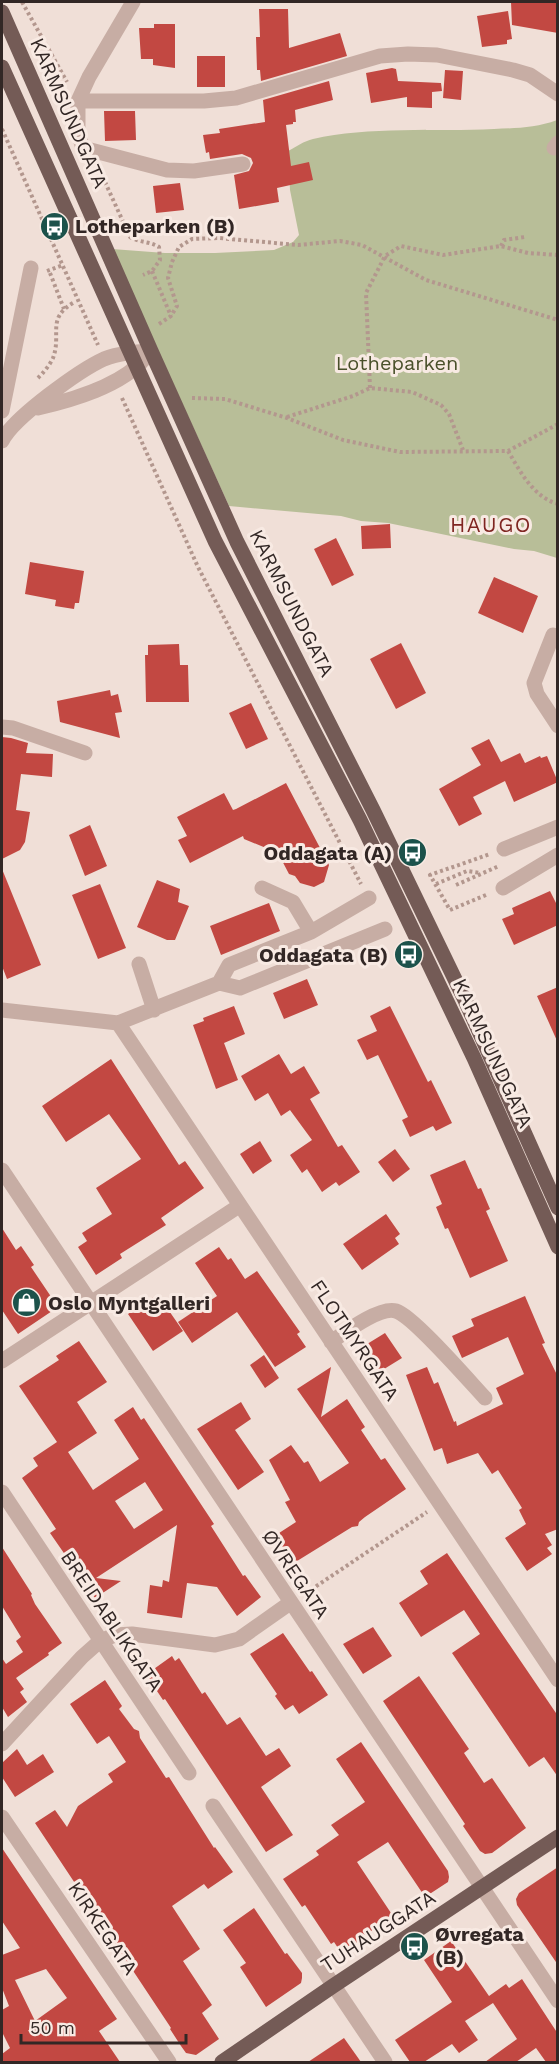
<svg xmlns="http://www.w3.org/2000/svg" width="559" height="2064" font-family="'Work Sans',sans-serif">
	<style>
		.green { fill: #b8be98 }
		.building { fill: #c24842; fill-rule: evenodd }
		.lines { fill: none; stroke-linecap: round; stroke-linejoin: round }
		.path { stroke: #b3978e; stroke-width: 4; stroke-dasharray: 3 3; stroke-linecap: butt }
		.minor { stroke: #c7ada4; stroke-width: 15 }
		.major { stroke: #745b56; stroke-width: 15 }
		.labels { text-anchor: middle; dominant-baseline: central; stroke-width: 6; stroke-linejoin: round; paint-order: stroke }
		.street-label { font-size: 20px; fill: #322725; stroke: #f8eae3 }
		.poi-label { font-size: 20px; font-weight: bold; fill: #322725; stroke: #f8eae3; text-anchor: start }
		.park-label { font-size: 20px; fill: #49502a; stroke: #f8eae3 }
		.neighbourhood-label { font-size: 21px; letter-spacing: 1.5px; fill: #7f2521; stroke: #f8eae3 }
	</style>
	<rect width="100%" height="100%" fill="#f0dfd7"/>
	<path class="green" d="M557,120V558L534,551L514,549L388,523L361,521L341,516L229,506L112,249L165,253H215L274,250L293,242L299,235L290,190L288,151C296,147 304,141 313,139C368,126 436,132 494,129C516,128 536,128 557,120Z"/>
	<path class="building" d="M511,2H558V33L512,25Z
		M259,9H288L289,48L340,33L347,56L261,81L260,70H257L256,37H260Z
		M508,11L512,39L507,40V44L482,47L477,16Z
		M154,24H175V68L153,65V59H141L139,28H154Z
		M197,56H225V87H197Z
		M392,68L396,69L398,81L441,83L442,91L432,92V108L407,107V97L371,103L366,73Z
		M445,70L463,71L461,100L443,98Z
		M329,81L333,100L295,110L296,122H293V124L286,125L291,166L309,162L313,180L277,188L279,202L239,209L234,175L249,171L253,163L251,158L242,154L210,159L209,152L206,153L203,135L220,133L219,129L265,122L263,100Z
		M104,111H135L136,140L105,141Z
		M180,183L184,210L156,213L153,186Z
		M390,524L391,548L362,549L361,526Z
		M336,538L354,575L332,586L314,549Z
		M30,562L84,571L79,603H75L74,609L55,606L56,600L25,594Z
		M494,577L538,596L523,633L478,613Z
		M401,643L426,693L396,709L370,659Z
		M179,644L180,665H188L189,702H146L145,655H148V645Z
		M110,690L111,696L118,694L122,712L115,713L120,738L60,722L57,701Z
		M251,703L268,739L246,749L229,713Z
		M2,737L11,738L28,743L26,753L53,754L52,777L21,774L16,810L30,812L25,842L20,850L2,859Z
		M489,739L501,762L520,753L525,763L540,756L541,758L547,756L558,782L514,802L505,781L473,797L482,814L459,826L439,789L481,765L471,748Z
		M286,783L329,865L324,882L314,887L300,883L295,876L289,874L278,853L244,839L243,836L190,863L178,840L187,836L177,817L224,793L233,810L236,809Z
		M90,825L107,866L85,876L69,835Z
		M2,869L41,965L7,979L2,966Z
		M157,880L180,889L178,902L189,906L175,940H167L137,927Z
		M100,884L126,948L98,959L72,895Z
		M550,891L558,907V925L514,945L502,919L514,914L512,908Z
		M269,903L280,931L221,955L210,926Z
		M307,979L318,1005L284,1019L273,993Z
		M558,987V1043L537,996Z
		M234,1006L245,1034L224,1043L238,1080L216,1089L193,1025L204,1021L203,1018Z
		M390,1006L428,1082L431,1080L452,1123L436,1131L433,1126L410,1137L402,1120L408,1117L378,1055L367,1060L357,1040L377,1031L370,1016Z
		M279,1054L291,1074L304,1066L320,1093L310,1099L338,1147L342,1145L360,1172L339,1186L336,1182L322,1192L307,1169L302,1173L290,1155L312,1140L290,1110L281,1116L268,1093L255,1101L241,1076Z
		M111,1059L179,1165L185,1161L204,1188L161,1218L166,1225L120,1254L122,1258L96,1275L78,1247L87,1241L82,1233L112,1214L96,1188L141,1159L109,1114L66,1142L42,1106Z
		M260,1141L272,1161L253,1174L240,1154Z
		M395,1149L410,1169L393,1182L378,1162Z
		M465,1160L478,1189L481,1188L490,1209L486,1211L508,1261L470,1278L448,1228L445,1229L436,1207L442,1204L430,1175Z
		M386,1214L400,1234L395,1238L399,1244L362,1270L343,1244Z
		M2,1228L16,1250L21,1246L34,1265L31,1267L58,1307L18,1334L2,1310Z
		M219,1247L228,1260L231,1258L245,1279L257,1271L300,1332L297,1334L306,1347L275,1367L237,1312L192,1343L178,1322L217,1296L195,1263Z
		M525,1296L545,1343L542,1344L558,1377V1529L545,1534L552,1545L547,1548L552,1554L527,1571L505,1538L526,1524L519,1510L522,1508L498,1470L492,1474L478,1453L447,1464L442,1448L434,1451L406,1375L427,1367L434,1384L438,1382L454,1422L456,1421L457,1426L503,1404L496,1388L524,1374L508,1337L462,1358L452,1336L474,1326L471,1319Z
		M153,1297L161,1308L165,1305L183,1331L153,1351L128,1314Z
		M385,1333L402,1358L376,1374L359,1349Z
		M79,1341L107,1382L77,1402L97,1433L68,1452L93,1490L139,1459L114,1420L133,1407L141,1420L144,1418L214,1524L211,1526L243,1576L245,1575L261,1597L237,1616L217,1587L187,1583L182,1618L147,1613L150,1585L162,1587L163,1580L169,1582L177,1525L96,1578L121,1581L95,1598L50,1533L56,1529L22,1478L38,1466L33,1458L57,1442L19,1386L59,1360L56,1356ZM145,1482L163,1510L134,1529L115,1501Z
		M264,1355L279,1378L265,1388L250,1365Z
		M331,1367L321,1417L347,1399L365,1427L361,1430L381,1460L385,1458L406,1489L365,1517L359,1522L358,1526L352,1527L289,1566L274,1543L279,1539L276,1535L296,1522L285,1502L290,1500L269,1460L291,1445L304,1463L308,1461L320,1482L349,1463L297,1389Z
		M241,1402L251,1419L235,1430L264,1472L238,1490L197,1429Z
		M2,1547L32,1594L31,1595L35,1604L62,1643L48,1653L49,1655L16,1678L24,1689L20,1692L27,1702L8,1717L2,1707V1658L6,1664L23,1652L16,1641L21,1637L2,1606Z
		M447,1553L558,1716V1777L544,1757L529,1767L452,1653L480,1634L464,1610L421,1637L399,1603L428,1584L420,1571Z
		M373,1627L392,1656L363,1674L343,1644Z
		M283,1633L310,1672L312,1671L328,1695L299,1714L293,1705L285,1710L275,1696L277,1694L250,1654Z
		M172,1656L175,1661L179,1658L202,1694L205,1692L227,1725L240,1717L266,1756L279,1748L291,1766L261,1787L293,1835L266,1852L165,1699L163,1700L149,1679L151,1671Z
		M419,1676L469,1749L464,1753L484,1783L492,1778L526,1828L492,1853L485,1854L480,1851L463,1826L465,1824L383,1701Z
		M105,1680L122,1706L119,1709L134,1729L139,1731L140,1738L166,1778L169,1777L214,1848L215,1847L233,1872L208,1889L204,1884L172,1906L200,1949L183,1961L212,2005L202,2013L219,2039L196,2055L186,2053L181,2046L170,2029L171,2028L35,1823L55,1810L67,1827L78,1806L113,1782L108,1774L126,1762L109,1736L97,1744L70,1704Z
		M361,1742L448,1871L449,1877L448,1882L425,1897L388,1842L357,1862L393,1916L368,1933L370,1936L342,1954L334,1942L331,1944L305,1905L302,1907L283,1879L319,1855L316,1851L339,1835L331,1825L365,1802L336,1759Z
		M17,1749L27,1765L43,1754L54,1772L15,1797L2,1777V1763Z
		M2,1848L117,2019L99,2031L120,2062H2V2054L10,2048L2,2032V2010L9,2006L2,1988V1955L20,1948L2,1921ZM46,1969L67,1998L35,2021L15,1980Z
		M558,1867V1965L517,1905L516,1899L519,1893Z
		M254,1908L285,1954L287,1953L302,1973V1978L301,1983L266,2007L240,1967L246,1963L223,1930Z
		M451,1941L489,1996L506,1984L509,1988L522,1979L558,2034V2062H546L536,2048L516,2062H485L517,2039L493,2003L465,2021L478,2040L459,2053L452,2044L424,2062H410L395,2040L452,2002L424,1960Z
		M344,2038L361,2062H308Z"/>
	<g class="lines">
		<path class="path" d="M22,2L67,82
			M2,129L98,345
			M100,171L130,237C140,243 149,241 159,247L160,260L152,271L143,275
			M501,246L504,240L525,237
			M47,271L63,265
			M152,271L171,316
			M50,273L64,309
			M159,324L171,316L177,306L168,278L172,262L179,247L192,239L219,238L298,245L340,241L362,245L426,280L558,320
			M38,378C43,373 50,365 53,358C62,334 46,319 73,303
			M370,388L366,293L385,256L401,246L443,255L501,246L528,253L558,255
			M122,398L198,567L361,884
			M192,398L225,399L287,418L343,440L400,452L508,451L558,424
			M287,417L353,396L370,388L412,392L441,405L449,414L463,450
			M508,451C520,471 533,497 558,504
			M436,884L467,871L481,873
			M456,885L499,866
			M486,895L450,910L430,875L490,854
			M306,1593L427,1512"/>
		<path class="minor" d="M133,2L89,77L78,101V133L83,148L167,170L194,171L243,164
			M78,101H204L236,98L380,56L408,54L437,55L513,70L530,75L558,94
			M554,148L558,143
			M38,408C72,400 122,386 145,358
			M2,411L31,268
			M2,441C13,418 80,370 104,359C119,353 135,352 151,351
			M553,635L534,683L537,694L558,726
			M2,727L13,728L85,753
			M504,849L558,827
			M262,888L293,902L311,932
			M503,888L558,855
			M139,964L154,1010
			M219,983L240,988L385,929
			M219,983L229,965L311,932L369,898
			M2,1010L118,1023L219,983
			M118,1023L558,1680
			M2,1170L558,2001
			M331,1342C344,1333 380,1306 396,1311C413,1316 470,1382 485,1398
			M2,1361L239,1206
			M2,1492L189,1773
			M2,1744L82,1657L100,1641L115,1635L132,1634L215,1645L239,1639L290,1603
			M213,1806L385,2062
			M2,1817L169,2062"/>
		<path class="major" d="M2,12L151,351L237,542L373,810L465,1000L558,1208
			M2,67L215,541L360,820L474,1058L558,1247
			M222,2062L333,1986L558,1837"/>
	</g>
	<defs>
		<symbol id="bus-disc" viewBox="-11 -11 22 22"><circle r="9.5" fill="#1c524b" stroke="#f8eae3"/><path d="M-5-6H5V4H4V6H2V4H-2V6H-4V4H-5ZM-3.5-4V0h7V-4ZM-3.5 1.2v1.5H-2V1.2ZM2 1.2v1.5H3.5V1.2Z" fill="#fff"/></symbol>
		<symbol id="shop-disc" viewBox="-11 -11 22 22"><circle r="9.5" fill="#1c524b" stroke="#f8eae3"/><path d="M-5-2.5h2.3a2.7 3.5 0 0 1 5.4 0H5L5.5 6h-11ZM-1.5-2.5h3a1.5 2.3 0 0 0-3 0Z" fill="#fff"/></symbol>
	</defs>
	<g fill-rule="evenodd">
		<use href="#bus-disc" x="38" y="210" width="33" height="33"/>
		<use href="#bus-disc" x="396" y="836" width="33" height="33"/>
		<use href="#bus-disc" x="392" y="938" width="33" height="33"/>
		<use href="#shop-disc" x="10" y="1286" width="33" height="33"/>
		<use href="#bus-disc" x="398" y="1930" width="33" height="33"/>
	</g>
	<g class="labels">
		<g class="street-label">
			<text transform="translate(69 113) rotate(66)">KARMSUNDGATA</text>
			<text transform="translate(292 603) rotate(63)">KARMSUNDGATA</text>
			<text transform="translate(493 1053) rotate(65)">KARMSUNDGATA</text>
			<text transform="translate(355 1340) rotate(56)">FLOTMYRGATA</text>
			<text transform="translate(296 1574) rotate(56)">ØVREGATA</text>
			<text transform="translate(112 1621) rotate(56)">BREIDABLIKGATA</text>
			<text transform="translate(103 1928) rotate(56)">KIRKEGATA</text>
			<text transform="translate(378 1931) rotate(-33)">TUHAUGGATA</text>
		</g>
		<g class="poi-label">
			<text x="75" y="226">Lotheparken (B)</text>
			<text x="392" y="853" text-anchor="end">Oddagata (A)</text>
			<text x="388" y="955" text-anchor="end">Oddagata (B)</text>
			<text x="48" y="1303">Oslo Myntgalleri</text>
			<text x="435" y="1934">Øvregata<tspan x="435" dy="23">(B)</tspan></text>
		</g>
		<g class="park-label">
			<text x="397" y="363">Lotheparken</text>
		</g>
		<g class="neighbourhood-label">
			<text x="491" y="524">HAUGO</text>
		</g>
	</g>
	<rect width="559" height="2064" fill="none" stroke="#322725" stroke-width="6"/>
	<path d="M21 2034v9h165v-9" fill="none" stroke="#322725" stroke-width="3"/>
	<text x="30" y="2034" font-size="18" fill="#322725" stroke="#f8eae3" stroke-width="4.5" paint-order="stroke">50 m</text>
</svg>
